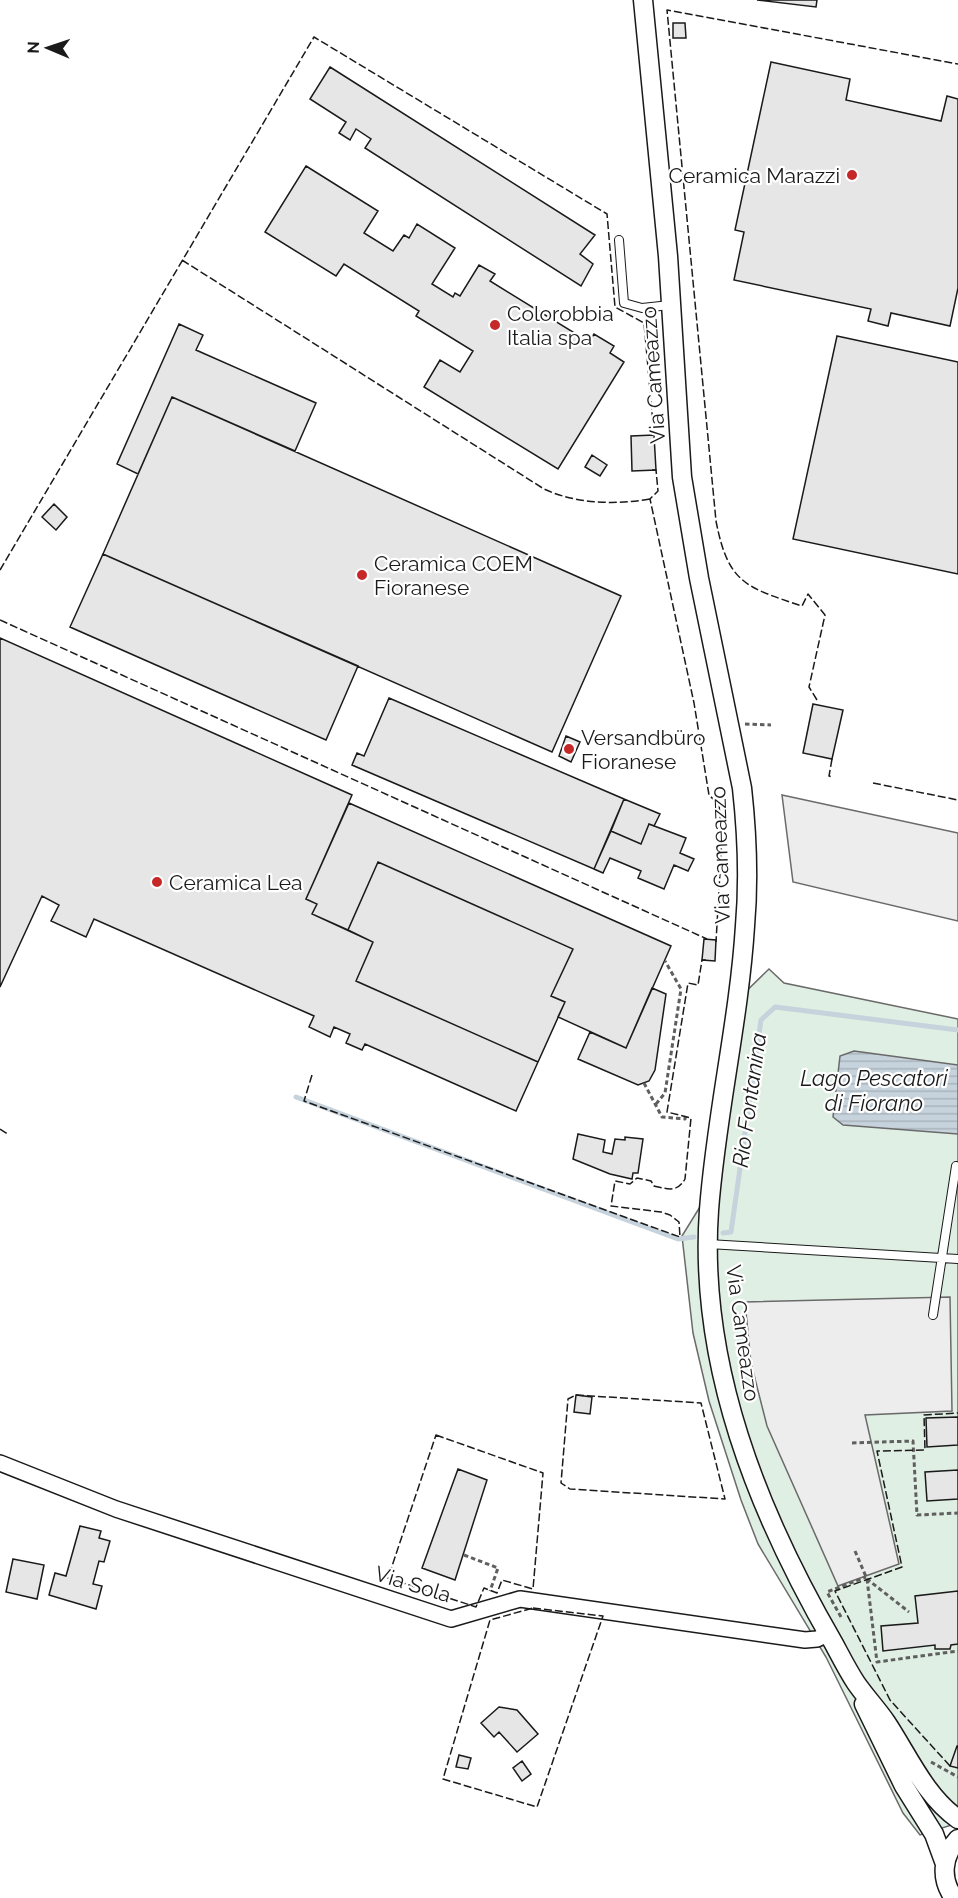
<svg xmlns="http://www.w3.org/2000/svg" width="958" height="1898" font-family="Raleway,sans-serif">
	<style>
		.park { fill: #e0efe3; stroke: #6a6a6a; stroke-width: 1.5 }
		.parking { fill: #ededed; stroke: #6a6a6a; stroke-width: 1.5 }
		.water { fill: url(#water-rules); stroke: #6a6a6a; stroke-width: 1.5 }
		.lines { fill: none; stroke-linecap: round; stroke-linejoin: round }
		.stream { stroke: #c6d2dc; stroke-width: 5 }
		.building { fill: #e6e6e6; stroke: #1a1a1a; stroke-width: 1.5 }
		.service-casing { stroke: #1a1a1a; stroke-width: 10 }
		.minor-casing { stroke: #1a1a1a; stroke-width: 18 }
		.tertiary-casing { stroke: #1a1a1a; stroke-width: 21 }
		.path { stroke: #5f5f5f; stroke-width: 3; stroke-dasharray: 4.5 3; stroke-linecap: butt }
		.service { stroke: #fff; stroke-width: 8 }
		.minor { stroke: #fff; stroke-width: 15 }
		.tertiary { stroke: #fff; stroke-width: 18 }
		.fence { stroke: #1a1a1a; stroke-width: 1.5; stroke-dasharray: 8 3; stroke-linecap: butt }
		.poi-dot { fill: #c62828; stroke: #fff; stroke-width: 2 }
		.labels { text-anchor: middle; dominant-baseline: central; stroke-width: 4.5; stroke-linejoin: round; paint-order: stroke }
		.poi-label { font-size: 21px; fill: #1a1a1a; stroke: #fff; text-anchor: start }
		.street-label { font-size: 21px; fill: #1a1a1a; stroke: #fff }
		.water-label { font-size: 22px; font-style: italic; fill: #1a1a1a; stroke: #fff }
	</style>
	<defs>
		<pattern id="water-rules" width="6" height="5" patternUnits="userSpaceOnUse" patternTransform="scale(1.5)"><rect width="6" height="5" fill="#c6d2dc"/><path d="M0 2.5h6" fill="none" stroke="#aab4bc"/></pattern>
	</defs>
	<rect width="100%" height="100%" fill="#fff"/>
	<path class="park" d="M769,969L784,983L958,1019V1823L920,1835L903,1813L826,1657L758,1544L741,1500L709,1401L693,1333L682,1236L711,1189L734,1003Z"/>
	<path class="parking" d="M782,795L958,833V921L793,882Z
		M950,1297L952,1411L865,1415L899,1564L838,1586L767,1426L751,1363L745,1302Z"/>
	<path class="water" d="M854,1051L958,1065V1134L843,1125L833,1117L840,1056Z"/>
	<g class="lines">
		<path class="stream" d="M296,1097L678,1239L694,1237
			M723,1233L731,1232L761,1020L775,1007L958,1030"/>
	</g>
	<path class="building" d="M757,0H817L816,7Z
		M673,23H685L686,38H673Z
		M771,62L850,79L846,100L941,121L947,96L958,99V288L950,326L891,313L888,326L868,321L871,309L734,280L744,232L735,230Z
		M330,67L595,235L580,254L593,264L581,286L365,148L371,139L356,129L350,140L339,133L346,122L310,99Z
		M306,166L378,211L364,233L393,251L404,235L409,238L417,224L455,248L432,284L453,297L455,293L460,296L479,265L495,274L490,281L589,342L594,334L614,346L610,353L624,362L558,469L424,387L440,360L460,372L473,351L416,316L419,311L344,264L336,276L265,232Z
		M179,324L203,335L196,350L316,403L295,451L172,397L138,474L117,464Z
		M837,336L958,362V574L793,539Z
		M172,397L621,596L552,752L103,554Z
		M654,435L656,470L632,471L631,436Z
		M592,455L607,465L600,476L585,467Z
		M54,504L67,517L56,530L42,517Z
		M103,554L358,666L326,740L70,627Z
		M0,638L352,795L306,899L317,904L312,914L373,942L356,981L538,1062L516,1111L365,1044L362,1050L346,1043L350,1034L334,1027L330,1037L309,1027L314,1016L94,919L86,937L51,921L59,905L42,896L0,987Z
		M389,698L624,799L594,869L352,765L357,753L364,756Z
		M813,704L843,710L832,759L803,753Z
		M566,736L580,742L571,762L559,756Z
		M624,799L660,814L654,826L649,824L641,844L611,831Z
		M349,803L671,946L626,1048L558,1017L565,1002L551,996L573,949L378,862L348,930L312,914L317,904L306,899Z
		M649,824L686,838L680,853L694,859L688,871L674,865L664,889L638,878L641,871L610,858L603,873L594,869L611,831L641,844Z
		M378,862L573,949L551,996L565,1002L538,1062L356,981L373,942L348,930Z
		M704,939L716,940L715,961L702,960Z
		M652,988L666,994L655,1070L649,1081L638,1085L578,1059L590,1032L626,1048Z
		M578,1134L605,1140L603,1152L612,1154L615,1139L625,1140V1137L643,1139L638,1173H633L632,1179L610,1174L573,1159Z
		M576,1395L592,1397L590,1414L574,1412Z
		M958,1417V1445L927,1447L926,1418Z
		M458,1469L487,1480L455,1580L422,1568Z
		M958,1470V1499L927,1501L925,1472Z
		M80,1526L101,1531L99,1538L110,1541L104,1562L99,1561L93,1584L102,1586L96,1609L49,1595L55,1573L66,1576Z
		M13,1559L44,1565L37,1599L6,1592Z
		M958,1591V1644L951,1645L950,1649H935V1645L883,1651L881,1626L918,1623L915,1596Z
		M499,1707L517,1710L538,1734L517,1752L499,1732L494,1737L481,1723Z
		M957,1746H958V1768L950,1766Z
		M459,1755L471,1758L468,1769L456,1767Z
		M522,1761L531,1774L522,1781L513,1768Z"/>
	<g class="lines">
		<defs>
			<path id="service" d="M619,240L624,303L642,308L670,305
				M708,1244L958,1259
				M933,1315L956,1166"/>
			<path id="minor" d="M0,1463L116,1509L451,1619L520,1599L805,1640L817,1639L828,1634"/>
			<path id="tertiary" d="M643,0L668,256L682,477L699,578L742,788C747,833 749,880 745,926C739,1021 716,1115 709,1210C698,1365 758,1513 834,1644C841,1657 848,1671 856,1683C865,1696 877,1709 886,1722C908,1755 925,1796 958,1819
				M864,1704L904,1786L934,1834L945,1864
				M954,1898C940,1879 942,1856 958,1839"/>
		</defs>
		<use href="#service" class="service-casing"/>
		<use href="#minor" class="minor-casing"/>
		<use href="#tertiary" class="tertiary-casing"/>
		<path class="path" d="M745,724L771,725
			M644,1083L662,1117L685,1119L686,1114
			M656,1104L665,1093L681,989L665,961
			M852,1443L913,1441L917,1515L958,1513
			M855,1551L867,1579L909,1612
			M464,1555L498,1568L490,1591
			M867,1579L877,1662L958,1651
			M841,1617L827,1592L866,1577
			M931,1762L958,1777"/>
		<use href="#service" class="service"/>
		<use href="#minor" class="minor"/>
		<use href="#tertiary" class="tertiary"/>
		<path class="fence" d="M182,260L544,489C576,504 616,505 650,499
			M652,470H656L658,491L650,499L694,703L709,795L719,805L722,837L716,942
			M0,570L314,37L607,214L615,307L644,323L654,435H651
			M0,620L707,939
			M817,700L809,687L825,615L808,594L802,606C745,587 728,583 716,521L667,10L958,64
			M832,759L829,776L833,777
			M873,783L958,800
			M312,1075L304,1101L680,1237L679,1222L670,1215L661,1212L611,1206L615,1181L630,1184L637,1178L651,1181L654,1186C668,1189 677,1193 685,1179L691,1118L667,1112L688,983L698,985L702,960H706
			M0,1129L9,1135
			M576,1395L701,1403L725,1499L570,1489L561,1483L568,1399Z
			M436,1435L543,1473L533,1589L502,1580L497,1593L484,1588L476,1607L388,1578Z
			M533,1608L603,1616L537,1807L443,1779L490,1620Z
			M950,1766L890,1700L835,1591L902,1567L877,1451L925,1450L924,1415L958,1413"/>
	</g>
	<g class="poi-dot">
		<circle cx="852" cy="175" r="6"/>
		<circle cx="495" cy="325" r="6"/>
		<circle cx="362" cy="575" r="6"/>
		<circle cx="569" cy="749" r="6"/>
		<circle cx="157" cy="882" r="6"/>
	</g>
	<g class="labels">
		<g class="poi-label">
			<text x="840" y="175" text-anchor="end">Ceramica Marazzi</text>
			<text x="507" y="313">Colorobbia<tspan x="507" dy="24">Italia spa</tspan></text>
			<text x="374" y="563">Ceramica COEM<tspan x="374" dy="24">Fioranese</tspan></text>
			<text x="581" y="737">Versandbüro<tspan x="581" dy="24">Fioranese</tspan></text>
			<text x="169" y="882">Ceramica Lea</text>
		</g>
		<g class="street-label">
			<text transform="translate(653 375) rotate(-94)">Via Cameazzo</text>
			<text transform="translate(720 855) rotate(-92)">Via Cameazzo</text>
			<text transform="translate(743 1333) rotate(82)">Via Cameazzo</text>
			<text transform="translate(413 1584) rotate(17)">Via Sola</text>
		</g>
		<g class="water-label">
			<text x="874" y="1078">Lago Pescatori<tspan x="874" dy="25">di Fiorano</tspan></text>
			<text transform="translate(749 1100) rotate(-82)">Rio Fontanina</text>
		</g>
	</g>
	<g transform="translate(48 48) rotate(272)" stroke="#ffffff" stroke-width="4.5" paint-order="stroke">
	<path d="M0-4.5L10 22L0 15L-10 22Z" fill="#1a1a1a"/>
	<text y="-9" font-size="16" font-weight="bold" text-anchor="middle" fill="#1a1a1a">N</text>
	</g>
</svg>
